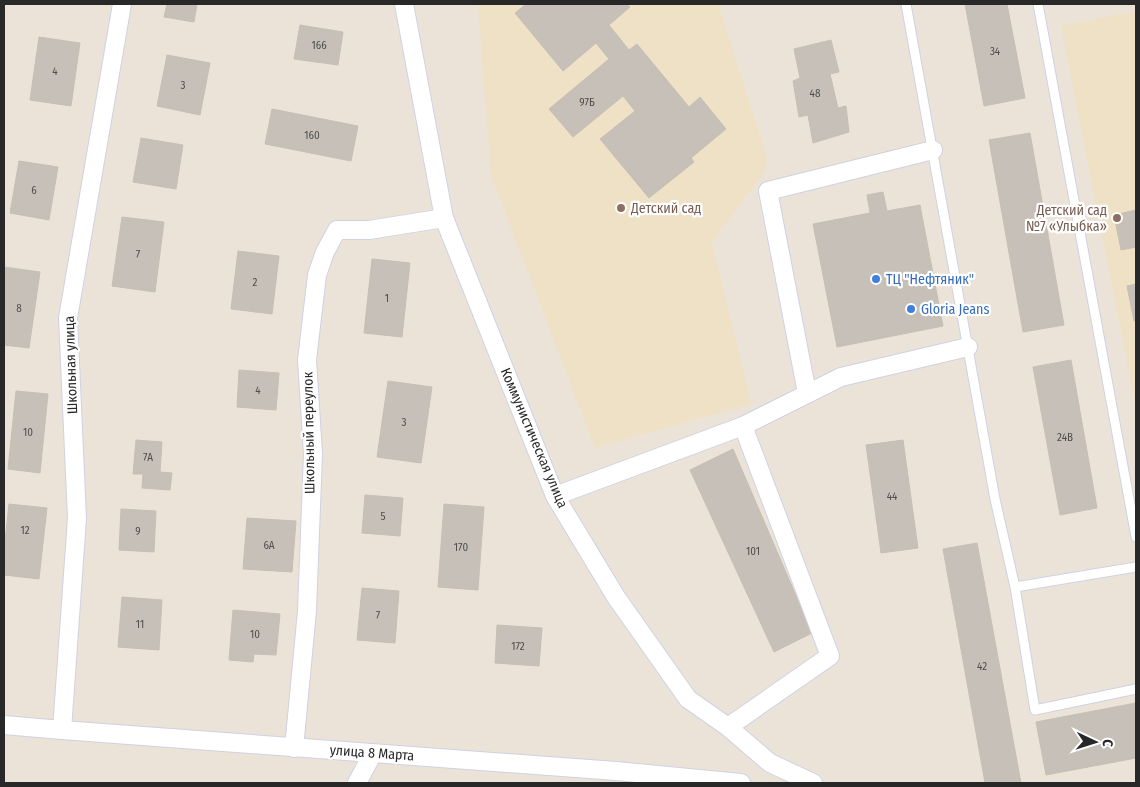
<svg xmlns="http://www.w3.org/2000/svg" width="1140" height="787" font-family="'Fira Sans Condensed',sans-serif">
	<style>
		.education { fill: #efe1c6 }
		.building { fill: #c6c0b8; stroke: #c7bfb2 }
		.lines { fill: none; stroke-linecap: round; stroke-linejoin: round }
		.lane-casing { stroke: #ced2e2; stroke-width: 11 }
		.street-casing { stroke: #ced2e2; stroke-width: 20 }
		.lane { stroke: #fff; stroke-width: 9 }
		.street { stroke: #fff; stroke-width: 18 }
		.education-dot { fill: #8d6e63; stroke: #fff; stroke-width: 2 }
		.shop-dot { fill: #3f7fe0; stroke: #fff; stroke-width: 2 }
		.labels { text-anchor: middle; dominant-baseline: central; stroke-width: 4.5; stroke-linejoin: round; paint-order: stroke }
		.number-label { font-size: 11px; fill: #504e4c }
		.education-label { font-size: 14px; fill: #785e54; stroke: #fff; text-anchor: start }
		.shop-label { font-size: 14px; fill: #366cbe; stroke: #fff; text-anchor: start }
		.street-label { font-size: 14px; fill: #282828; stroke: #fff }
	</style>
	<rect width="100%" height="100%" fill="#ece3d8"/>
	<path class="education" d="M478,4H718L766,154V170L712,242L751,404L595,448L491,175Z
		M1136,11V409L1061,26Z"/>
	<path class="building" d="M167,4H197L194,22L164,17Z
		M526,4H627L630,7L609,25L629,50L637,44L689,107L700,97L726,129L691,158L694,162L649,198L600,139L635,111L623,96L573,137L549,109L609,59L596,43L563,71L515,13Z
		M965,4H1007L1025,98L984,106Z
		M300,25L343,32L338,65L294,59Z
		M39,37L80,43L71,106L30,100Z
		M831,40L839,72L830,74L838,108L846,106L849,132L813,143L808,115L799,117L793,81L800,78L794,49Z
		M167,55L210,63L200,115L157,106Z
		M272,109L358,126L351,161L265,144Z
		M1030,133L1064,325L1023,332L989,140Z
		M141,138L183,145L176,189L133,182Z
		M19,161L58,167L49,220L10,213Z
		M883,192L887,211L920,205L943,326L837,347L813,224L870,213L867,195Z
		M1136,210V247L1121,250L1114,215Z
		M122,217L164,222L155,292L112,286Z
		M238,251L279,256L272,314L231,309Z
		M372,259L410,263L402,337L364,333Z
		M4,267L40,272L29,348L4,345Z
		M1136,284V321H1134L1127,286Z
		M1071,360L1097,508L1060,515L1033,367Z
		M239,370L279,373L276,410L237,407Z
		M388,381L432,387L421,463L377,457Z
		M16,391L48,394L40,473L8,469Z
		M136,440L162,442L160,472L172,473L170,490L142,488L143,474H133Z
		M903,440L918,548L881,553L866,445Z
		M733,449L812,633L774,652L690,470Z
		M365,495L403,498L400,536L362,533Z
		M9,504L47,508L39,579L4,575V551Z
		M444,504L484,507L478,590L438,587Z
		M121,509L156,511L154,552L119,550Z
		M247,518L296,521L292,572L243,569Z
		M977,543L1021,783H985L943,549Z
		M362,588L399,591L395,643L357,640Z
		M122,597L162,600L159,650L118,647Z
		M233,610L280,614L276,655L254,654L253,662L229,660Z
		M497,625L542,628L539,666L495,663Z
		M1136,703V758L1046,775L1036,722Z"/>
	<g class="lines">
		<defs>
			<path id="lane" d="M906,4L995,499L1015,587L1035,710L1136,689
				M1038,4L1136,537
				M1015,587L1136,567"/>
			<path id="street" d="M404,4L444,218L555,496L616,597L688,699L728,727L770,763L813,783
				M807,393L768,191L933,150
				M743,426L841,377L968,347
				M555,496L743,426L830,656L728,727
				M4,725L62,730L616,771L741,783
				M62,730L77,518L68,318L122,4
				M294,748L307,611L313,454L307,360L317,275L325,252L337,230H369L444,218
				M357,783L373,753"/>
		</defs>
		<use href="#lane" class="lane-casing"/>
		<use href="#street" class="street-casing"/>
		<use href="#lane" class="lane"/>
		<use href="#street" class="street"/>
	</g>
	<g class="education-dot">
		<circle cx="621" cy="208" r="5"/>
		<circle cx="1117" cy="218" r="5"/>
	</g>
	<g class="shop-dot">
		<circle cx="876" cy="279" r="5"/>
		<circle cx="911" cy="309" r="5"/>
	</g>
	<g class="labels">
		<g class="number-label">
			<text x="319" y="45">166</text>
			<text x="995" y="51">34</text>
			<text x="55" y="71">4</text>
			<text x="183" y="85">3</text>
			<text x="815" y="93">48</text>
			<text x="587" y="102">97Б</text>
			<text x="312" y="135">160</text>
			<text x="34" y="190">6</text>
			<text x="138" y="254">7</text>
			<text x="255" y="282">2</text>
			<text x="387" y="298">1</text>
			<text x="19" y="308">8</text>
			<text x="258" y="390">4</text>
			<text x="404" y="422">3</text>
			<text x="28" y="432">10</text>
			<text x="1065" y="437">24В</text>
			<text x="148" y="457">7А</text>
			<text x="892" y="496">44</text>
			<text x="383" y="516">5</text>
			<text x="25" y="530">12</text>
			<text x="138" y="531">9</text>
			<text x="269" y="545">6А</text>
			<text x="461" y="547">170</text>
			<text x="753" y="551">101</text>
			<text x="378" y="615">7</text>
			<text x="140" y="624">11</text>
			<text x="255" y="634">10</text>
			<text x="518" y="646">172</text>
			<text x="982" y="666">42</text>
		</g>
		<g class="education-label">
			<text x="631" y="208">Детский сад</text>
			<text x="1107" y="210" text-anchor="end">Детский сад<tspan x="1107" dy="16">№7 «Улыбка»</tspan></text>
		</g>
		<g class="shop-label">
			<text x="886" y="279">ТЦ "Нефтяник"</text>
			<text x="921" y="309">Gloria Jeans</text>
		</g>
		<g class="street-label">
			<text transform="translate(71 365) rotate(-92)">Школьная улица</text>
			<text transform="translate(309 433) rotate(-91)">Школьный переулок</text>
			<text transform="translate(534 438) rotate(67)">Коммунистическая улица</text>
			<text transform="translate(372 753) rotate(4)">улица 8 Марта</text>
		</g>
	</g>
	<rect width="1140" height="787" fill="none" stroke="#282828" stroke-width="10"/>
	<g transform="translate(1095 742) rotate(94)" stroke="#ffffff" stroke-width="4" paint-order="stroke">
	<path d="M0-4L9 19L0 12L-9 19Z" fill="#282828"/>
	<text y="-8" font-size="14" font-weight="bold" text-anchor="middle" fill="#282828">С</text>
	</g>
</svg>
